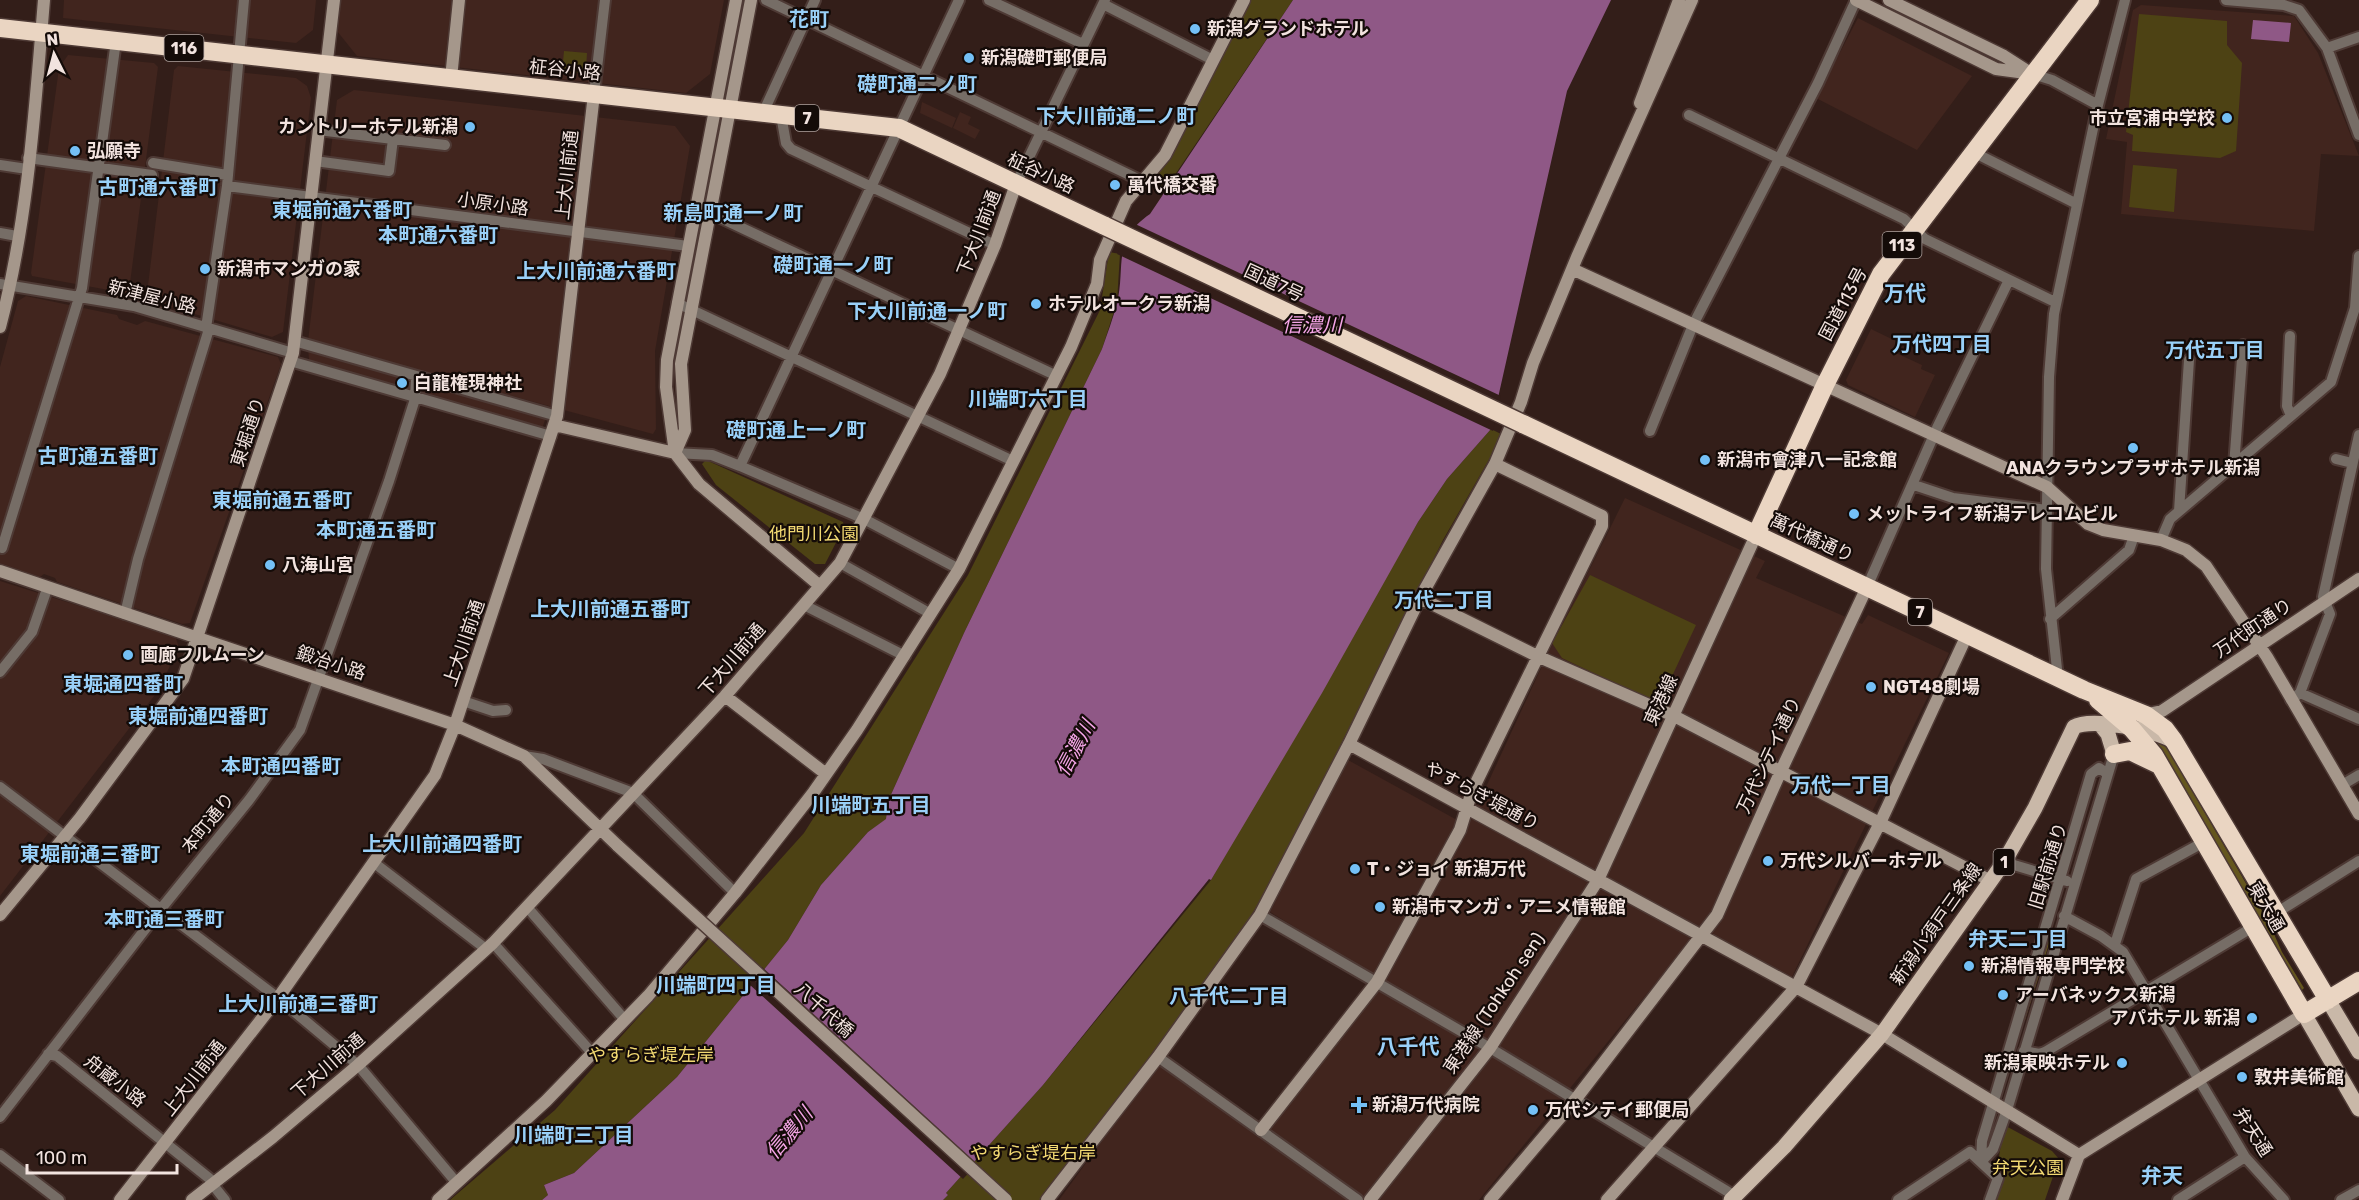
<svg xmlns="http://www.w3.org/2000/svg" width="2359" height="1200" font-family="Rubik,'Noto Sans JP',sans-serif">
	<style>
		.built { fill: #41251e }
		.green { fill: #4d4214 }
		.forest { fill: #64561e }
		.water { fill: #8f5886 }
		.pier { fill: #331e19 }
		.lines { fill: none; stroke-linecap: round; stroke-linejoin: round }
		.street-casing { stroke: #4e3a35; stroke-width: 14 }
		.secondary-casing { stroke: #4e3a35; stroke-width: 15 }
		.primary-casing { stroke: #4e3a35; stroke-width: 18 }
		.highway-casing { stroke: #4e3a35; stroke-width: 21 }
		.street { stroke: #766d66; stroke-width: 10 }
		.secondary { stroke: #a5978b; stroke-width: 12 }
		.primary { stroke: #c9b8a8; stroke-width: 15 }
		.highway { stroke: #ead5c2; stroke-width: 18 }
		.secondary-bridge-casing { stroke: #4e3a35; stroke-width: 15; stroke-linecap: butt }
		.highway-bridge-casing { stroke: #4e3a35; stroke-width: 21; stroke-linecap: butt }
		.secondary-bridge { stroke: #a5978b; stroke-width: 12 }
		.highway-bridge { stroke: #ead5c2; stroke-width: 18 }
		.poi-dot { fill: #74c0f6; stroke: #140b08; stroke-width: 2 }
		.labels { text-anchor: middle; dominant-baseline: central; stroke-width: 4.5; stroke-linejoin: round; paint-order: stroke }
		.shield { fill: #140b08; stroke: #afa29e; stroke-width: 1.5 }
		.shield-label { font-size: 16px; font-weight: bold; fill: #f2e3df }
		.poi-label { font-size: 18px; font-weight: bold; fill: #f2e3df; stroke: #140b08; text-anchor: start }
		.street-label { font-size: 18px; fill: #f2e3df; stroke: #140b08 }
		.park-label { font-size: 18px; fill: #f2d972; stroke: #140b08 }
		.neighbourhood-label { font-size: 20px; font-weight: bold; fill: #99d0f8; stroke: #140b08 }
		.water-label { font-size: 20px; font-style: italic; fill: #f5a5e7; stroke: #140b08 }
		.quarter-label { font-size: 21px; font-weight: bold; fill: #99d0f8; stroke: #140b08 }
	</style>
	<rect width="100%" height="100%" fill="#331e19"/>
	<path class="built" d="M64,0H316L313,30L296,43L63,18Z
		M341,0H724L710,74L686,93L357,56L337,31Z
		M2141,5L2294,16L2318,53L2359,156L2321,154L2314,231L2121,214L2127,142L2106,139L2133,10Z
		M1858,18L1972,76L1917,150L1816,98Z
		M68,55L154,63L158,67L129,291L125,293L32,276L31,273L59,68Z
		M178,66L296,78L307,86L311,98L283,332L272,337L148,300L147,294L174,70Z
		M354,90L675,126L690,146L655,351L656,429L653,434L308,341L336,108L337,100Z
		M922,102L956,118L952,128L920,113Z
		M960,112L971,117L968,124L980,130L975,139L953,128Z
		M26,296L117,315L119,319L137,325L145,321L278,357L281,364L190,623L182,624L57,582L55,578L44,574L40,577L0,565V367L18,301Z
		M1871,329L1900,343L1896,353L1922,365L1921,369L1935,375L1915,417L1848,385L1846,380Z
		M308,347L546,417L542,429L309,360Z
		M1625,498L1765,561L1756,578L1862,624L1868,615L1949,653L1790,981L1698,931L1479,1200H1369L1361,1194L1355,1200H1059L1158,1064L1261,1136L1383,981L1270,912L1348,760L1468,826L1548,653Z
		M0,581L175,636L179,647L158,691L0,896Z"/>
	<path class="green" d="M1250,0H1293L1164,191L1153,183Z
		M2139,14L2227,21V45L2242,63L2236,151L2220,158L2132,151L2133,135L2126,132Z
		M564,51L587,53L586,68L580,73L562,72Z
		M2133,165L2177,169L2174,212L2129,207Z
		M1109,252L1120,254L1117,302L1102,349L964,633L889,799L887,819L868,832L821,885L788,940L677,1077L574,1173L544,1185L548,1195L542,1200H450L555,1110L804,833L968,575L1100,310Z
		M1491,429L1503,435L1443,540L1323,780C1282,879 1221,962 1158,1048C1120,1099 1082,1151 1041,1200H943L948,1195L946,1193L1043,1085L1211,880L1418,522L1447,479Z
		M706,460L843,522L844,527L825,564H815L716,485L702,464Z
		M1590,575L1696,625L1659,704L1562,658L1552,643Z
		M2004,1125L2052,1151L2059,1159L2045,1200H1996L2003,1177L1997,1169Z"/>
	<path class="forest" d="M2159,741L2166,746L2269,923L2282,952L2304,988L2302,990L2154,745Z
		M2051,933L2052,934L2025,1020L2024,1017Z"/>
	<path class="water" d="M1293,0H1611L1567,91L1491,429L1447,479L1418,522L1322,693L1211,880L1209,879L1043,1085L946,1193L948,1195L943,1200H542L548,1195L544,1185L574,1173L677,1077L788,940L821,885L868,832L886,819L889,799L964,633L1102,349C1107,334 1113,319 1117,303C1126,266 1111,241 1150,214Z
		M2253,20L2291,23L2289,42L2251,39Z"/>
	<path class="pier" d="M1133,223L1501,396L1493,431L1117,254Z
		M762,967L977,1164L963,1179L749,984Z"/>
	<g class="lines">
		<defs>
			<path id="street" d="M766,0L1142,181
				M989,0L1083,44
				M2226,0L2284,5L2299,10L2327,48L2359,135
				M1103,4L1213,60
				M2327,48L2359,37
				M2033,74L2052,80L2098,105
				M594,94L605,0
				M763,113L815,0
				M781,115L786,143L791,149L995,245
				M1689,115L1904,219L1925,239L2055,302
				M318,130L393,139
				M1975,153L2077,204
				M28,158L152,175
				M315,161L389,171L393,139L445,145
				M153,163L227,175
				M0,165L27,169
				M1016,184L1105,0
				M227,186L688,246
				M710,213L1057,376
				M0,233L17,236
				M0,284L134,306L293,353
				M677,303L1013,461
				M206,328L227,186L244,0
				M2290,336L2287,406L2291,416
				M294,341L557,416
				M290,361L551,436
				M1650,431L1693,325L1818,83L1856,0
				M675,453L712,455L740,466L864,519L959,569
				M2336,459L2352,463
				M740,466L959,0
				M2234,466L2243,345
				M1914,485L1953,498L2047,510
				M2179,511L2189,360
				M2161,540L2170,519L2331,382L2355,308L2359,256
				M2,548L82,288L116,41
				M840,563L931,614
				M1867,587L1937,428L2009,280
				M804,605L905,656
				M125,614L138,559L209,329
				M2050,619L2129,550L2134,536
				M0,672L32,632L47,589
				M2058,678L2046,569L2049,377L2054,314L2098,105L2125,0
				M2300,693L2359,719
				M2291,700L2300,693L2330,614L2323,597L2359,435
				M463,701L493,711L506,710
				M524,756L543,759L633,793L735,893
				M2342,785L2359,775
				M0,787L278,998L358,1065L456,1182
				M373,862L486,949
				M2004,862L2067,881
				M527,907L625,1020
				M2276,913L2359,861
				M1260,915L1490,1048L1735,1196
				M2064,916L2101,936L2123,952L2245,1157L2284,1200
				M493,943L593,1054
				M2115,944L2136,879L2204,842
				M2024,1051L2040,1054L2045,1052L2253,927
				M48,1054L57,1056L215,1183
				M1158,1057L1358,1200
				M0,1117L160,910L249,800L300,730L389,481L415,399L416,377
				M0,1155L59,1200
				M1981,1162L1993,1149L2007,1110L2114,754
				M1981,1162L1982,1141L2091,774L2099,768L2108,774
				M213,1185L225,1200
				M1898,1200L1970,1152L1998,1178L1990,1200
				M2178,1200L2245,1157
				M2341,1200L2359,1190"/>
			<path id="secondary" d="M1856,0L1996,69L2033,74
				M1889,0L2004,56L2029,72
				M451,78L459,0
				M1640,103L1679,0
				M1572,269L2047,487L2088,524L2103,530L2161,540L2186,550L2206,566L2267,657L2359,814
				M0,327C28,221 35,108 44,0
				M554,425L675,453L699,484L820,586
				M675,453L685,430L681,364L751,0
				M675,453L666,387L667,360L736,0
				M0,571L455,725L524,756L618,846
				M1420,598L1537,656L1674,716L1991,881
				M725,696L826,774
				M2143,715L2162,711L2359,579
				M1349,744L1882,1034L2079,1155
				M0,915L80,818L183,679L293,353L334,0
				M1261,1130L1377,982L1460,830L1472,791L1602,526V516L1495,464
				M120,1200L278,998L435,775L455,725L557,416L594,94
				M192,1200L273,1137L358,1065L493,943L725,696L840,563L940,374L995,245L1016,184
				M438,1200L546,1101L648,996L735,893L813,793L857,730L959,569L1071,347L1097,284L1100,260L1126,201L1165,155L1244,0
				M1047,1200L1158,1057L1260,915L1349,744L1420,598L1495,464L1521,402L1533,363L1577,257L1692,0
				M1370,1200L1490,1048L1598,880L1756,535
				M1490,1200L1575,1100L1717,915L1780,773L1867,587
				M1607,1200L1796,987L1880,823L1967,635
				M2062,1200L2079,1155L2304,1014"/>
			<path id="primary" d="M2100,724L2108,734L2114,754
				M2328,1000L2359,1052
				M2304,1014L2359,1109
				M1731,1200L1784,1147L1882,1034L2004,862L2035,808L2074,727C2091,717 2157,730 2173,741"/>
			<path id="highway" d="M0,28L899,128L1105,226
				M1523,424L2084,690L2146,715L2165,729L2174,741L2328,1000
				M1756,535L1825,385L1881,274L2090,0
				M2098,700L2132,729L2154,755L2304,1014L2359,981
				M2114,754L2130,751L2157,764"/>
		</defs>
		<use href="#street" class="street-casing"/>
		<use href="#secondary" class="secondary-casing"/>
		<use href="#primary" class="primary-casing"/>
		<use href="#highway" class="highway-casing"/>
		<use href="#street" class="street"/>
		<use href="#secondary" class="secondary"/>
		<use href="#primary" class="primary"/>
		<use href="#highway" class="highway"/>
		<defs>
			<path id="secondary-bridge" d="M618,846L1006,1200"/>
			<path id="highway-bridge" d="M1105,226L1523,424"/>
		</defs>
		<use href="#secondary-bridge" class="secondary-bridge-casing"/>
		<use href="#highway-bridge" class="highway-bridge-casing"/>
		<use href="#secondary-bridge" class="secondary-bridge"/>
		<use href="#highway-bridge" class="highway-bridge"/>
	</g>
	<g class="poi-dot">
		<circle cx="1195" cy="29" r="6"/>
		<circle cx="969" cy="58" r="6"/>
		<circle cx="2227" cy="118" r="6"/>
		<circle cx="470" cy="127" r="6"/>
		<circle cx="75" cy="151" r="6"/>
		<circle cx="1115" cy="185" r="6"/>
		<circle cx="205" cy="269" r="6"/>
		<circle cx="1036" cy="304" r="6"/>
		<circle cx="402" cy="383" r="6"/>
		<circle cx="2133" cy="448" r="6"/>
		<circle cx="1705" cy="460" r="6"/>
		<circle cx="1854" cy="514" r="6"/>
		<circle cx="270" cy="565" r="6"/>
		<circle cx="128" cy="655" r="6"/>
		<circle cx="1871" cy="687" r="6"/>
		<circle cx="1768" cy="861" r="6"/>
		<circle cx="1355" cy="869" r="6"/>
		<circle cx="1380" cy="907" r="6"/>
		<circle cx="1969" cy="966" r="6"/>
		<circle cx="2003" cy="995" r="6"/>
		<circle cx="2252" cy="1018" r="6"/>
		<circle cx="2122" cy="1063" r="6"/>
		<circle cx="2242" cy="1077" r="6"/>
		<path d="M1356 1096h6v6h6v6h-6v6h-6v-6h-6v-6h6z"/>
		<circle cx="1533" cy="1110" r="6"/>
	</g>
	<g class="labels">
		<g class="shield">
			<rect x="164.5" y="35" width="39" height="26" rx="4.5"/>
			<rect x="795" y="105" width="24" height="26" rx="4.5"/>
			<rect x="1882.5" y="232" width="39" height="26" rx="4.5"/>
			<rect x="1908" y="599" width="24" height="26" rx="4.5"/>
			<rect x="1993.5" y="849" width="21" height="26" rx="4.5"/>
		</g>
		<g class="shield-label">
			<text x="184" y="48">116</text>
			<text x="807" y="118">7</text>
			<text x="1902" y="245">113</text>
			<text x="1920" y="612">7</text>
			<text x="2004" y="862">1</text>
		</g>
		<g class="poi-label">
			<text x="1207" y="29">新潟グランドホテル</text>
			<text x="981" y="58">新潟礎町郵便局</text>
			<text x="2215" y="118" text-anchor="end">市立宮浦中学校</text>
			<text x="458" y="127" text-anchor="end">カントリーホテル新潟</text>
			<text x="87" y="151">弘願寺</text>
			<text x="1127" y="185">萬代橋交番</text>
			<text x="217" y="269">新潟市マンガの家</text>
			<text x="1048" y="304">ホテルオークラ新潟</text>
			<text x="414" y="383">白龍権現神社</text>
			<text x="1717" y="460">新潟市會津八一記念館</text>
			<text x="2133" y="468" text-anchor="middle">ANAクラウンプラザホテル新潟</text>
			<text x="1866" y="514">メットライフ新潟テレコムビル</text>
			<text x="282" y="565">八海山宮</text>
			<text x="140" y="655">画廊フルムーン</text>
			<text x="1883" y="687">NGT48劇場</text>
			<text x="1780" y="861">万代シルバーホテル</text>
			<text x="1367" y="869">T・ジョイ 新潟万代</text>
			<text x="1392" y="907">新潟市マンガ・アニメ情報館</text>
			<text x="1981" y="966">新潟情報専門学校</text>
			<text x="2015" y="995">アーバネックス新潟</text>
			<text x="2240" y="1018" text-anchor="end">アパホテル 新潟</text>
			<text x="2110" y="1063" text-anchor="end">新潟東映ホテル</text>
			<text x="2254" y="1077">敦井美術館</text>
			<text x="1372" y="1105">新潟万代病院</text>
			<text x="1545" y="1110">万代シテイ郵便局</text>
		</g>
		<g class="street-label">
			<text transform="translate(565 70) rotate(6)">柾谷小路</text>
			<text transform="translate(1041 173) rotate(25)">柾谷小路</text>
			<text transform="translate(567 175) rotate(-84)">上大川前通</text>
			<text transform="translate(493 204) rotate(8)">小原小路</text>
			<text transform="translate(979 233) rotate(-69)">下大川前通</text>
			<text transform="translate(1274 283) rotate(25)">国道7号</text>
			<text transform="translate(152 297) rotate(14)">新津屋小路</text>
			<text transform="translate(1843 304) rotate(-62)">国道113号</text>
			<text transform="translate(248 432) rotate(-72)">東堀通り</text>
			<text transform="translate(1812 538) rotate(25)">萬代橋通り</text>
			<text transform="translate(2253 628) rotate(-34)">万代町通り</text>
			<text transform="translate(464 643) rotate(-71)">上大川前通</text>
			<text transform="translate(732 660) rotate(-49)">下大川前通</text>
			<text transform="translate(331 663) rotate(18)">鍛冶小路</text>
			<text transform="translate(1661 700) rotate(-65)">東港線</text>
			<text transform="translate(1769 755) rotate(-65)">万代シテイ通り</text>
			<text transform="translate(1482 796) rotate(28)">やすらぎ堤通り</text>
			<text transform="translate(208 823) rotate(-51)">本町通り</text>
			<text transform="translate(2048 866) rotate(-73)">旧駅前通り</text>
			<text transform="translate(2266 907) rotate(60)">東大通</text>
			<text transform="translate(1936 924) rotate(-55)">新潟小須戸三条線</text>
			<text transform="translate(1494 1003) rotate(-56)">東港線 (Tohkoh sen)</text>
			<text transform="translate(824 1010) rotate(42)">八千代橋</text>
			<text transform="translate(328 1066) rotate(-41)">下大川前通</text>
			<text transform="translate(194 1078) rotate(-52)">上大川前通</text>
			<text transform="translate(115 1081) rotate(38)">舟蔵小路</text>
			<text transform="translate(2253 1132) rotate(57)">弁天通</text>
		</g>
		<g class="park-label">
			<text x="814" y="534">他門川公園</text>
			<text x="651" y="1055">やすらぎ堤左岸</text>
			<text x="1033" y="1153">やすらぎ堤右岸</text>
			<text x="2028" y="1168">弁天公園</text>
		</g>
		<g class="neighbourhood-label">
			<text x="809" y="19">花町</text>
			<text x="917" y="84">礎町通二ノ町</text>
			<text x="1116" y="116">下大川前通二ノ町</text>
			<text x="158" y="187">古町通六番町</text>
			<text x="342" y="210">東堀前通六番町</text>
			<text x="733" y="213">新島町通一ノ町</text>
			<text x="438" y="235">本町通六番町</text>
			<text x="833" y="265">礎町通一ノ町</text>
			<text x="596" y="271">上大川前通六番町</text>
			<text x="927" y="311">下大川前通一ノ町</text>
			<text x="1942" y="344">万代四丁目</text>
			<text x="2215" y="350">万代五丁目</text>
			<text x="1028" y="399">川端町六丁目</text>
			<text x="796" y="430">礎町通上一ノ町</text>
			<text x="98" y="456">古町通五番町</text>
			<text x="282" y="500">東堀前通五番町</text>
			<text x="376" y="530">本町通五番町</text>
			<text x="1444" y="600">万代二丁目</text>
			<text x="610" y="609">上大川前通五番町</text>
			<text x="123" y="684">東堀通四番町</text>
			<text x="198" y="716">東堀前通四番町</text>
			<text x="281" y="766">本町通四番町</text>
			<text x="1841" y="785">万代一丁目</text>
			<text x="871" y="805">川端町五丁目</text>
			<text x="442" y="844">上大川前通四番町</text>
			<text x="90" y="854">東堀前通三番町</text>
			<text x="164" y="919">本町通三番町</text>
			<text x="2018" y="939">弁天二丁目</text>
			<text x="716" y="985">川端町四丁目</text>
			<text x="1229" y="996">八千代二丁目</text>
			<text x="298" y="1004">上大川前通三番町</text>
			<text x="574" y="1135">川端町三丁目</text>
		</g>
		<g class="water-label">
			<text x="1312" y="325">信濃川</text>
			<text transform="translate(1075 748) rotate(-62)">信濃川</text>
			<text transform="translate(789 1133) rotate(-50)">信濃川</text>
		</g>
		<g class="quarter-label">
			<text x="1905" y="293">万代</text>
			<text x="1408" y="1046">八千代</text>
			<text x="2162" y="1175">弁天</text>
		</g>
	</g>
	<g transform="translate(54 54) rotate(354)" stroke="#140b08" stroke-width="4.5" paint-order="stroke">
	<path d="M0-4.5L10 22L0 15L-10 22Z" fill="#f2e3df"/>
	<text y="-9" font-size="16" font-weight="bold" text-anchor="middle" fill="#f2e3df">N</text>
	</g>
	<path d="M27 1164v9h150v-9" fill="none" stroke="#f2e3df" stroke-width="3"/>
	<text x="36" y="1164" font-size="18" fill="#f2e3df" stroke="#140b08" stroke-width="4.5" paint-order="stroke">100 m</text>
</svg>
